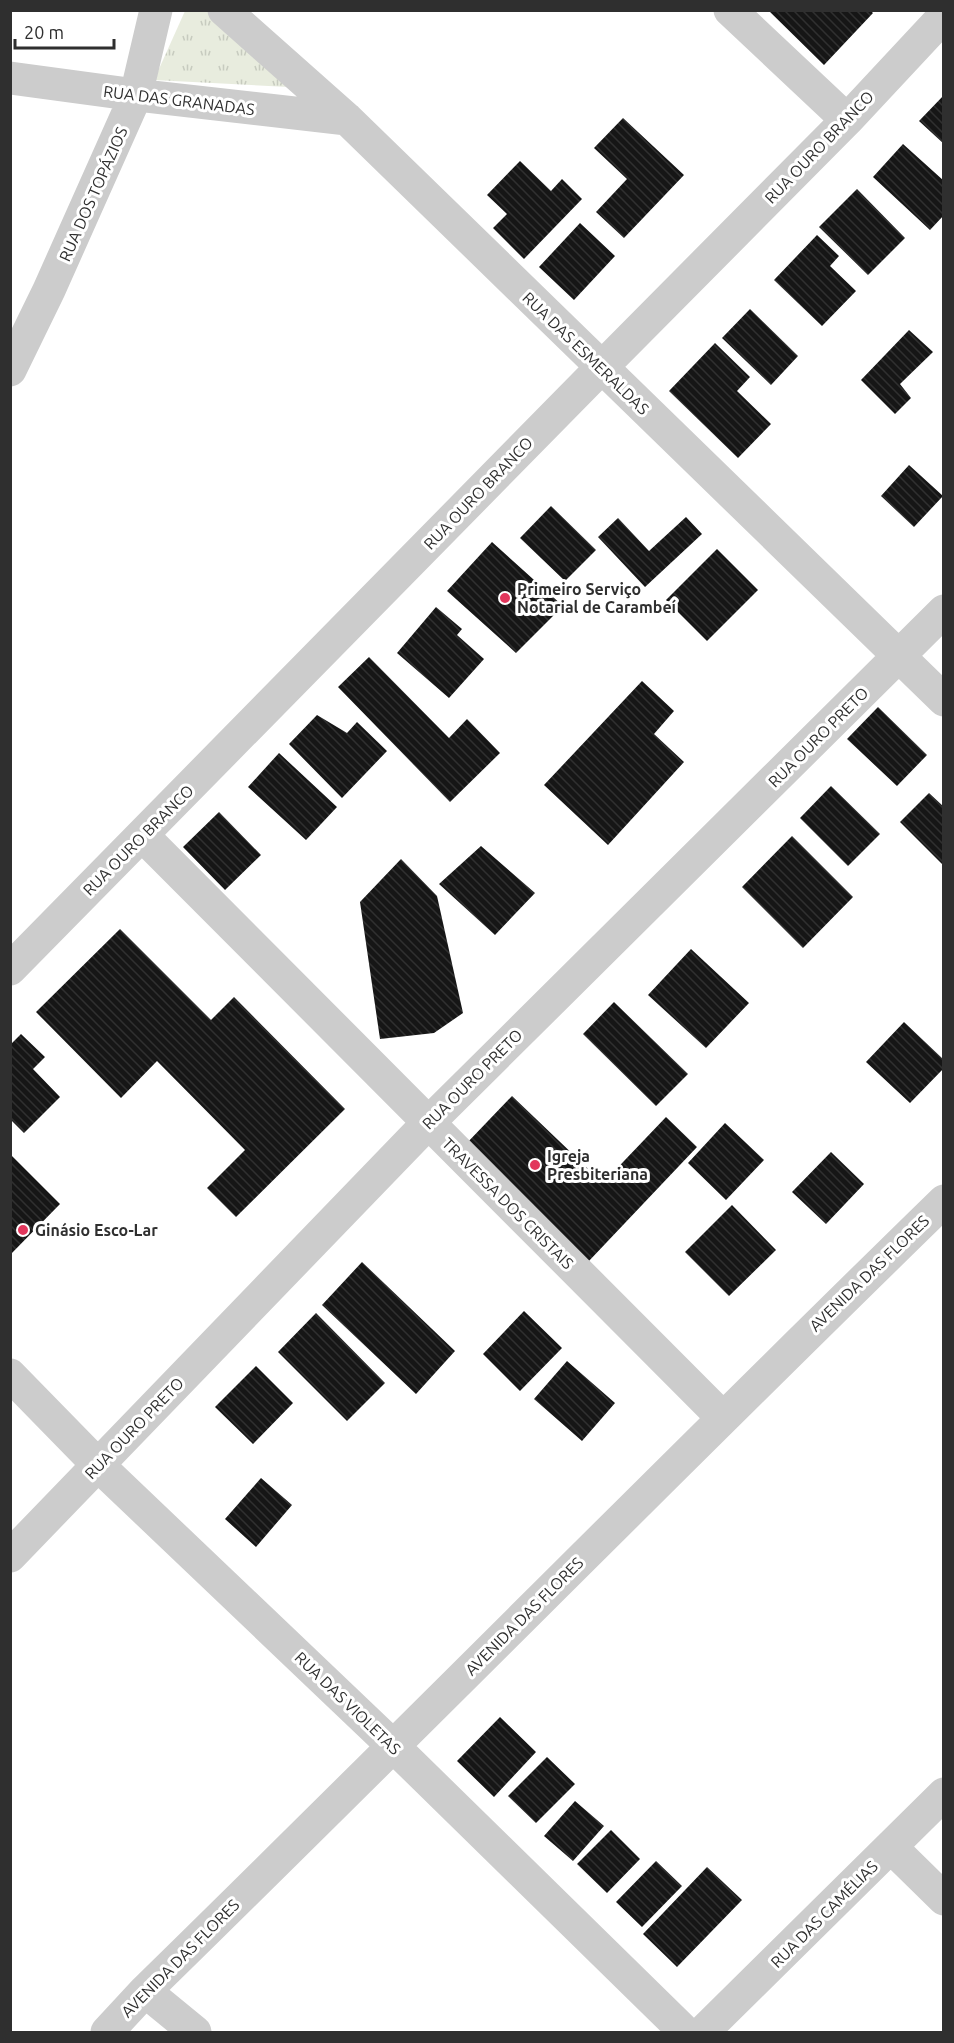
<svg xmlns="http://www.w3.org/2000/svg" width="954" height="2043" font-family="Ubuntu,sans-serif">
	<style>
		.park { fill: url(#park-tufts) }
		.building { fill: url(#building-back-hatch) }
		.lines { fill: none; stroke-linecap: round; stroke-linejoin: round }
		.minor { stroke: #ccc; stroke-width: 33 }
		.poi-dot { fill: #e2365c; stroke: #fff; stroke-width: 2 }
		.labels { text-anchor: middle; dominant-baseline: central; stroke-width: 6; stroke-linejoin: round; paint-order: stroke }
		.street-label { font-size: 16px; fill: #2f2f2f; stroke: #fff }
		.poi-label { font-size: 16px; font-weight: bold; fill: #2f2f2f; stroke: #fff; text-anchor: start }
	</style>
	<defs>
		<pattern id="park-tufts" width="24" height="20" patternUnits="userSpaceOnUse" patternTransform="scale(1.5)"><rect width="24" height="20" fill="#e8ecde"/><path d="M3 7l-1-3M5 7V3M7 7l1-3M15 17l-1-3M17 17v-4M19 17l1-3" fill="none" stroke="#c7cbbf"/></pattern>
		<pattern id="building-back-hatch" width="6" height="6" patternUnits="userSpaceOnUse" patternTransform="scale(1.5)"><rect width="6" height="6" fill="#161616"/><path d="M-1 5l2 2M0 0l6 6M5-1l2 2" fill="none" stroke="#303030"/></pattern>
	</defs>
	<rect width="100%" height="100%" fill="#fff"/>
	<path class="park" d="M185,11H212L288,87L154,80Z"/>
	<path class="building" d="M768,10H870L873,13L824,65Z
		M944,95V144L919,121Z
		M623,118L684,175L624,238L596,212L627,179L594,148Z
		M903,144L944,181V215L930,230L873,177Z
		M520,161L551,191L562,179L582,199L524,259L493,228L507,214L487,195Z
		M857,189L905,238L868,275L819,227Z
		M580,223L615,256L574,300L539,267Z
		M817,235L839,256L830,266L856,291L822,326L774,280Z
		M750,309L798,356L771,385L722,338Z
		M909,330L933,352L900,384L911,398L895,414L861,380Z
		M715,343L750,377L737,391L771,424L738,458L669,391Z
		M909,465L943,496L914,527L881,496Z
		M551,506L596,550L565,581L520,538Z
		M686,517L702,534L645,587L598,537L618,518L649,551Z
		M492,542L563,606L516,653L447,591Z
		M717,549L758,590L707,641L666,600Z
		M436,607L462,629L457,635L484,659L449,698L397,653Z
		M369,657L449,738L467,719L500,753L450,802L338,687Z
		M642,681L674,711L654,734L684,762L608,845L544,785Z
		M878,707L927,755L897,786L847,739Z
		M317,715L347,733L357,722L387,751L342,798L289,744Z
		M279,753L337,807L306,840L248,787Z
		M831,786L880,834L848,866L800,818Z
		M929,793L944,807V866L900,822Z
		M219,812L261,855L225,890L183,847Z
		M792,836L853,897L803,948L742,887Z
		M481,846L535,893L495,935L439,884Z
		M401,859L437,896L463,1013L434,1033L380,1039L360,902Z
		M120,929L211,1020L234,997L345,1109L236,1217L207,1188L245,1150L157,1061L121,1098L36,1012Z
		M691,949L749,1003L706,1048L648,995Z
		M614,1002L688,1074L656,1106L583,1034Z
		M904,1022L944,1060V1068L910,1103L866,1062Z
		M21,1034L45,1057L33,1069L60,1097L24,1133L10,1119V1045Z
		M512,1096L603,1183L666,1117L697,1147L588,1262L465,1145Z
		M725,1123L764,1160L726,1200L688,1163Z
		M831,1152L864,1184L826,1224L792,1192Z
		M10,1154L60,1204L10,1255Z
		M732,1205L776,1250L729,1296L685,1252Z
		M362,1262L455,1351L416,1394L322,1305Z
		M524,1311L562,1348L520,1391L483,1354Z
		M316,1313L385,1383L347,1421L278,1352Z
		M567,1361L615,1403L582,1441L534,1399Z
		M256,1366L293,1403L253,1444L215,1407Z
		M261,1478L292,1505L256,1547L225,1519Z
		M500,1717L536,1752L494,1797L457,1761Z
		M547,1757L575,1784L536,1823L508,1796Z
		M575,1801L604,1826L573,1861L544,1836Z
		M611,1830L640,1859L607,1893L577,1864Z
		M656,1861L682,1886L642,1927L616,1902Z
		M707,1867L742,1900L677,1967L643,1934Z"/>
	<g class="lines">
		<path class="minor" d="M224,10L347,119L944,700
			M730,10L847,120
			M10,78L136,95L347,119
			M10,370L49,290L136,95L156,10
			M143,836L722,1417
			M10,969L601,368L847,120L944,16
			M10,1375L98,1465L394,1747L685,2032
			M10,1556L428,1123L944,611
			M891,1847L944,1899
			M145,1991L195,2032
			M107,2032L145,1991C413,1729 676,1462 944,1201
			M703,2032L944,1794"/>
	</g>
	<g class="poi-dot">
		<circle cx="505" cy="598" r="6"/>
		<circle cx="535" cy="1165" r="6"/>
		<circle cx="23" cy="1230" r="6"/>
	</g>
	<g class="labels">
		<g class="street-label">
			<text transform="translate(179 100) rotate(7)">RUA DAS GRANADAS</text>
			<text transform="translate(819 147) rotate(-46)">RUA OURO BRANCO</text>
			<text transform="translate(93 194) rotate(-66)">RUA DOS TOPÁZIOS</text>
			<text transform="translate(586 353) rotate(44)">RUA DAS ESMERALDAS</text>
			<text transform="translate(478 493) rotate(-46)">RUA OURO BRANCO</text>
			<text transform="translate(818 737) rotate(-45)">RUA OURO PRETO</text>
			<text transform="translate(138 840) rotate(-45)">RUA OURO BRANCO</text>
			<text transform="translate(472 1079) rotate(-45)">RUA OURO PRETO</text>
			<text transform="translate(508 1203) rotate(45)">TRAVESSA DOS CRISTAIS</text>
			<text transform="translate(869 1273) rotate(-44)">AVENIDA DAS FLORES</text>
			<text transform="translate(134 1428) rotate(-46)">RUA OURO PRETO</text>
			<text transform="translate(524 1616) rotate(-45)">AVENIDA DAS FLORES</text>
			<text transform="translate(348 1703) rotate(44)">RUA DAS VIOLETAS</text>
			<text transform="translate(824 1914) rotate(-45)">RUA DAS CAMÉLIAS</text>
			<text transform="translate(180 1958) rotate(-45)">AVENIDA DAS FLORES</text>
		</g>
		<g class="poi-label">
			<text x="517" y="589">Primeiro Serviço<tspan x="517" dy="18">Notarial de Carambeí</tspan></text>
			<text x="547" y="1156">Igreja<tspan x="547" dy="18">Presbiteriana</tspan></text>
			<text x="35" y="1230">Ginásio Esco-Lar</text>
		</g>
	</g>
	<rect width="954" height="2043" fill="none" stroke="#2f2f2f" stroke-width="24"/>
	<path d="M15 39v9h99v-9" fill="none" stroke="#2f2f2f" stroke-width="3"/>
	<text x="24" y="39" font-size="18" fill="#2f2f2f" stroke="#ffffff" stroke-width="4.5" paint-order="stroke">20 m</text>
</svg>
